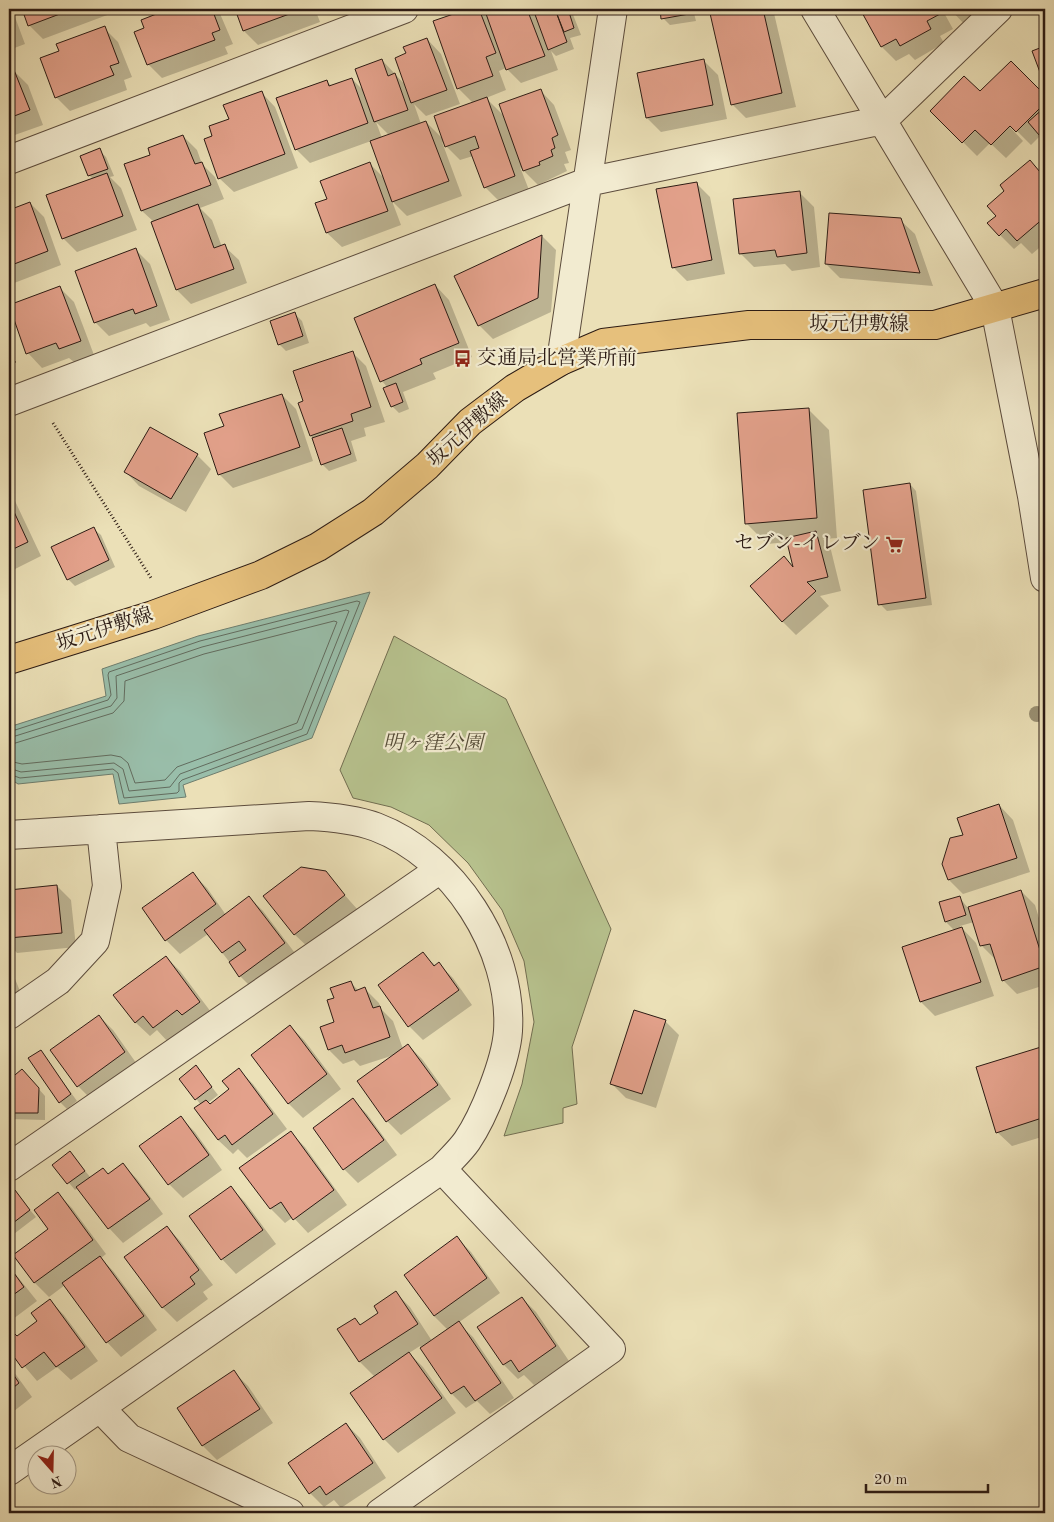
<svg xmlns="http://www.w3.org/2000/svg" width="1054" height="1522" font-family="'Old Standard TT','Noto Serif JP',serif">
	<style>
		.green { fill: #b7c28e; stroke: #726e51 }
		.water { fill: #99beaa; stroke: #6d7d6e }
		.shadow { fill: #0003; fill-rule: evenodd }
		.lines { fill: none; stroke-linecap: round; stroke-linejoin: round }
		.shore { stroke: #626c5f; stroke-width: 1 }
		.building { fill: #e3a18b; stroke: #2c1b14 }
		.minor-casing { stroke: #5c4c3d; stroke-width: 30 }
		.major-casing { stroke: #2c1b14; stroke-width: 30 }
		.path { stroke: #2c1b14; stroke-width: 3; stroke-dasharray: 1 2.5; stroke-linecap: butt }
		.minor { stroke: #f2ebd0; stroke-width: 28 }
		.major { stroke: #e6c07c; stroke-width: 28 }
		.tree { fill: #998f72 }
		.labels { text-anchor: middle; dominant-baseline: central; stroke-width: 4.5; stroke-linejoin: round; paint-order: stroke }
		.street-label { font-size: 20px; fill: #2c1b14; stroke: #f2ebd0 }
		.poi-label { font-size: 20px; fill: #2c1b14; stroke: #f2ebd0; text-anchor: start }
		.park-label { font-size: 20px; font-style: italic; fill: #564d39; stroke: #f2ebd0 }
	</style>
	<rect width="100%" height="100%" fill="#ebe0b7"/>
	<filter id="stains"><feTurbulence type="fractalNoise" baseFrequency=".004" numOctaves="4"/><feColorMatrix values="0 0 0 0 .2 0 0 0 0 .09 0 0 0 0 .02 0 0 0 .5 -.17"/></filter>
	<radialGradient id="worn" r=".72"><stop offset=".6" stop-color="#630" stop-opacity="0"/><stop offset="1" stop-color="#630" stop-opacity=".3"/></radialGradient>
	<path class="green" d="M394,636L506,699L611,929L572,1047L577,1104L563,1108V1123L504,1136L522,1084L534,1022L524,961L502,910L468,863L429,825L391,807L353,798L340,770Z"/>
	<path class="water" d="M370,592L312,738L183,785L186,797L119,804L113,774L18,784L9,778V727L106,696L102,669L198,636Z"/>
	<path class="shadow" d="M9,9H12L25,44L9,50Z
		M23,9H117L118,11L43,39L29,25Z
		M173,9H218L233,44L225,47L228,54L162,78L148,64L146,29L142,20Z
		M236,9H315L320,22L258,45L244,31Z
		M471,9H480L488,17L486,12L495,9H533L535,11L534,9H582L572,12L581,35L570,38L574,49L556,56L551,51L558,70L521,83L506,68L499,71L506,90L486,98L504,116L540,90L554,105L571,150L565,152L569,163L564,164L567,171L538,185L520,167L529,190L499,201L485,187L473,156L460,160L442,142L462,196L407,216L392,201L401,225L342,247L327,233L317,203L328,199L370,164L385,179L371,141L310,163L296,149L326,81L332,86L352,79L365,92L382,60L407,87L408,54L427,39L441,54L460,104L426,116L414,104L421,124L426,122L444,140L473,103L458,88L434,22ZM376,122L389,135L382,138Z
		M661,9H693L696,21L670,25L663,18Z
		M710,9H773L796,107L746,118L732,104Z
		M861,9H942L953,29L940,36L944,43L915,60L909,54L896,61L882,47Z
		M950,9H983L966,26Z
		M104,28L118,42L132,77L124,80L127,90L70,111L56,97L60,52Z
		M703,60L718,75L727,119L661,132L647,118L638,74Z
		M1011,62L1045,97V140L1041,135L1031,145L1007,121L1005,122L1023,141L1006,158L990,143L977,156L932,111L980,93Z
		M14,71L28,85L43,125L9,137V73Z
		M261,92L275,107L298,168L234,192L219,178L214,136Z
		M183,136L197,150L202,164L215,177L224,199L200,208L212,220L222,247L224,246L239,260L247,283L191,304L177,290L154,222L142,211L126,165L152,155Z
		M99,150L106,157L114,176L110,177L121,188L137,230L77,252L63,238L93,179L89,175Z
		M1030,161L1045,177V243L1032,254L1021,243L1014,249L1000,235L998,216L1006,191Z
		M696,183L710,197L725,274L687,281L673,267Z
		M800,193L814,207L820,267L792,271L785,264L754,267L740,253Z
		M30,203L44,217L61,265L9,285V211Z
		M900,220L915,234L933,286L840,278L826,264Z
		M542,236L556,250L551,312L493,339L479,325L456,277Z
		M136,250L150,264L170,320L150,327L146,323L109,336L95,322Z
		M435,285L449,300L472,357L433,373L436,379L403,392L409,409L399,413L392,406L388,388L382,381Z
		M60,288L74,302L94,355L74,362L69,358L42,368L28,353Z
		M295,314L302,321L309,343L286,351L279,344Z
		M352,352L366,366L385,422L364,428L366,436L351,441L357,461L329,471L322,464L311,436Z
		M282,395L296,409L313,461L233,488L219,474Z
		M808,409L829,430L837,538L823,539L830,546L841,591L820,596L829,606L796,635L782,621L784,558L795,568L788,542L767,544L746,523Z
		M197,455L211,469L186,512L139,486L125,471Z
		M910,484L916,491L932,605L887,611L880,604Z
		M9,495L15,501L41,556L9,572Z
		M94,529L101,535L115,567L75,586L68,579Z
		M999,805L1013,820L1030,872L963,894L949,880Z
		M325,873L358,910L309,948L294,934Z
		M193,874L207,888L226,915L249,897L263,911L298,957L254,990L240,976L208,934L180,954L166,940Z
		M57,886L71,900L76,947L17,953L9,944V891Z
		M1021,891L1035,905L1045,938V985L1017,994L1003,980L996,960L982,946L974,922L960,926L976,943L994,996L935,1016L921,1002L955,931L946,922L940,903L959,897L968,908Z
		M423,954L436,966L439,964L453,978L472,1005L423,1040L409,1026Z
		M166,957L180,971L214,1016L197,1029L192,1024L168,1042L157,1030L150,1036L135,1022Z
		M9,964L24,1001L9,1008Z
		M351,983L359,991L365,989L379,1003L381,1009L393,1021L403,1049L408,1045L422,1059L451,1099L401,1135L387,1121L358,1081L394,1055L360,1066L354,1060L343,1064L329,1050L322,1027L335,1022V999Z
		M99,1016L113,1030L139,1067L92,1100L78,1086Z
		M665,1021L679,1035L656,1108L626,1098L612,1084Z
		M290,1026L304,1040L341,1089L303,1118L289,1104L252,1055Z
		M1040,1049L1045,1054V1136L1012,1146L997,1132Z
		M41,1052L77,1101L67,1109L60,1102Z
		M196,1067L218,1095L208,1103L210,1105L230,1090L239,1070L253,1084L287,1129L247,1158L238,1149L233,1154L218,1140L201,1105L181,1079Z
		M22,1070L45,1096V1120L9,1119V1082Z
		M353,1100L367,1114L397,1155L358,1183L344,1169Z
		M181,1118L195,1132L222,1170L183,1198L169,1184L141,1147Z
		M291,1133L305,1147L347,1205L308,1233L293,1217L285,1223L271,1209L241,1168Z
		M70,1153L91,1178L109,1176L123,1165L137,1179L163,1214L123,1243L109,1228L78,1188L75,1190L54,1165Z
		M231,1188L245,1202L276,1244L236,1274L222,1259L191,1217Z
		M15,1192L36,1217L10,1237L9,1197Z
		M58,1194L72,1208L106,1254L101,1258L114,1272L157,1330L121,1357L107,1342L65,1285L49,1297L35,1283L14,1255L50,1229Z
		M167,1227L181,1242L213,1285L203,1292L208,1299L177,1322L163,1308L126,1257Z
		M457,1238L471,1252L500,1293L458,1323L473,1337L514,1398L490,1414L477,1401L466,1408L452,1394L420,1346L409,1353L423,1367L456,1413L398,1453L384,1439L351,1393L375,1377L360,1362L339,1330L355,1320L361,1326L380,1313L396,1293L410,1307L432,1341L448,1330L434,1316Z
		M9,1266L37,1301L9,1322Z
		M522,1298L536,1312L569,1361L534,1385L524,1375L518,1379L504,1365L479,1327Z
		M50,1301L64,1315L98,1361L71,1380L57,1367L37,1381L9,1348V1329L18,1337L39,1322Z
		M9,1365L32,1397L9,1415Z
		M234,1372L248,1386L273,1423L217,1460L203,1446Z
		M346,1424L360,1438L386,1478L341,1508L334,1500L324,1507L310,1493Z"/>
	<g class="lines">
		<path class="shore" d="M9,732L108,700L111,695L108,675L109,672L200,641L357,601L360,602L307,734L182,780L179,783V791L177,793L124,798L118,773L113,769L20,778L9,774
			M9,738L111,706L117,698L116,676L202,647L346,610L349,611L302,729L180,774L170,787L129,791L123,769L114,763L21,772L9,768
			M9,745L113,713L124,701L125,681L204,654L334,621L337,622L297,723L177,767L165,780L135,783L128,763L121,757L111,755L22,764L9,761"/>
	</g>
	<path class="building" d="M22,9H73L28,26Z
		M169,9H212L220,30L212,33L215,40L147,65L134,32L144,28L141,20Z
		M235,9H303L243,31Z
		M468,9H479L496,53L486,57L493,76L457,89L433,21Z
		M491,9H527L545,56L506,70L485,11Z
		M533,9H555L567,42L548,50Z
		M555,9H568L574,28L564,32Z
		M660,9H688L689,14L661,19Z
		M709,9H763L782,93L731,105Z
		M860,9H937L940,14L927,21L931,29L900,46L896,39L881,47Z
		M105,26L119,63L110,66L114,75L55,98L40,58L59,51L56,44Z
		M427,38L447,90L411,103L395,58L406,53L403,47Z
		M1045,46V82L1044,83L1032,51Z
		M382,59L388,76L395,73L408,110L374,122L355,69Z
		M704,59L713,105L646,118L637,73Z
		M1011,61L1045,95V103L1016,132L1010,126L991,145L975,130L962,143L930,111L964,76L980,91Z
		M14,70L30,110L9,118V72Z
		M352,78L368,123L295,150L276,98L327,80L329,86Z
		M541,89L558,135L552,138L555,148L551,150L553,156L539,162L540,165L523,171L499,104Z
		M262,91L285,154L218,179L204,139L212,136L209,126L229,119L223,105Z
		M487,97L515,176L484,188L470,151L479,148L475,136L445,147L434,116Z
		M1045,107V142L1028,122Z
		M426,121L449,181L392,202L370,141Z
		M183,135L195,164L202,162L211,185L141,211L124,164L150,155L148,148Z
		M100,148L108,169L88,176L80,156Z
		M1030,160L1045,178V217L1017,241L1006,229L999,236L987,223L996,216L987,206L1004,191L1000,185Z
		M370,162L388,211L326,233L315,203L327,199L320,181Z
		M107,173L123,216L62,239L46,195Z
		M697,182L712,260L672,268L656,189Z
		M800,191L807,253L777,257L775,250L739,254L733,199Z
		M30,202L48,251L9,266V210Z
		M198,204L214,248L225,244L234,269L176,290L151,222Z
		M829,213L901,218L920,273L825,264Z
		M542,235L538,298L478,326L454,276Z
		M136,248L157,306L135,314L133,309L94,323L75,271Z
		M435,284L459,343L420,359L422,364L380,382L354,318Z
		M60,286L81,341L59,349L56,343L26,354L9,305Z
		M295,312L303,336L278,345L270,321Z
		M353,351L371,407L351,414L353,421L310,436L298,403L303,401L293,371Z
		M396,383L403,402L391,407L383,388Z
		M282,394L300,447L218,475L204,433L224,426L219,414Z
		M809,408L817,518L745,524L737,413Z
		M150,427L198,454L171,499L124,472Z
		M342,428L351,454L321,465L312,438Z
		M910,483L926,598L878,605L863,490Z
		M9,501L28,542L9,551Z
		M94,527L109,560L67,580L51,547Z
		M816,531L828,577L807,582L816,591L782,622L750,586L784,556L793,567L786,538Z
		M999,804L1017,858L948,880L942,864L950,838L963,835L957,818Z
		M301,867L326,871L345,895L294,935L263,896Z
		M193,872L216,904L165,941L142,908Z
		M57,885L62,933L9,938V890Z
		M1021,890L1045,966L1002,981L990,944L980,946L968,907Z
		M249,896L285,943L239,977L229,962L246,950L239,941L222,953L204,930Z
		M960,896L966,915L945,922L939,902Z
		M962,927L981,982L920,1002L902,947Z
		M423,952L434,966L439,962L459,990L408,1027L378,985Z
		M166,956L200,1002L182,1015L177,1010L153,1028L143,1016L135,1023L113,995Z
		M351,981L355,991L365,987L373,1008L380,1006L390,1037L345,1053L342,1045L328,1050L320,1027L334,1022L327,1000L334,998L330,988Z
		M634,1010L666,1020L642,1094L610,1084Z
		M99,1015L125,1052L77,1087L50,1050Z
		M290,1025L327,1074L288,1104L251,1055Z
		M408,1044L438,1085L386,1122L357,1081Z
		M1041,1047L1045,1062V1117L996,1133L976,1067Z
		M41,1050L71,1094L59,1103L28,1058Z
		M196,1065L212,1087L195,1100L179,1079Z
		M239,1068L273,1114L232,1145L225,1135L218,1140L194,1108L206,1100L210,1104L229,1089L222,1081Z
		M22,1069L39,1088L38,1113H9V1080Z
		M353,1098L384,1140L343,1170L313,1128Z
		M181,1116L209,1155L168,1185L139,1146Z
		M291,1131L334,1190L293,1220L281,1202L270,1209L239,1168Z
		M70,1151L85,1171L67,1184L52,1165Z
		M123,1163L150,1199L108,1229L76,1187L103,1168L108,1174Z
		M231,1186L263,1230L221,1260L189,1216Z
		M15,1190L30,1210L9,1226V1195Z
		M58,1192L93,1240L34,1283L13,1255L48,1229L34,1210Z
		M167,1226L199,1270L190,1277L195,1284L162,1308L124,1257Z
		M457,1236L487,1278L434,1316L404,1275Z
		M100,1256L144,1316L106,1343L62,1283Z
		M9,1266L24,1287L9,1298Z
		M396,1291L418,1324L359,1362L337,1329L355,1318L360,1325L378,1313L374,1306Z
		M522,1297L556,1346L519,1372L511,1360L503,1365L477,1327Z
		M50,1299L85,1347L56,1367L44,1352L22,1368L9,1350V1328L17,1336L37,1321L31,1313Z
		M459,1321L501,1383L475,1401L464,1386L451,1394L420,1348Z
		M409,1352L442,1398L383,1440L350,1393Z
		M9,1368L19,1383L9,1391Z
		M234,1370L260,1409L202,1446L177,1408Z
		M346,1423L373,1463L326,1495L320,1486L309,1494L288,1463Z"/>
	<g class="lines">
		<defs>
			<path id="minor" d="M815,9L995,308L1032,496L1045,578
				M9,160L404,9
				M561,361L613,9
				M9,402L587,182L883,120L998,9
				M9,835L309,816C332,817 354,819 376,827C453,856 513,948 508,1031C506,1061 484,1116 467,1141C460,1151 450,1160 442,1169L9,1471
				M9,1015L58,981L95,941L107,886L101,829
				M9,1167L439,870
				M100,1408L129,1438L290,1513
				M380,1513L611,1349L442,1169"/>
			<path id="major" d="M9,660L153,615L261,575L318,547L373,512L427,466L470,422L515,388L561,361L603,343L749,325H935L1045,293"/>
		</defs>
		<use href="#minor" class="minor-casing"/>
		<use href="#major" class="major-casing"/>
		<path class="path" d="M9,353L15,363
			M53,423L151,578"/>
		<use href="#minor" class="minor"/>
		<use href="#major" class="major"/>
	</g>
	<circle class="tree" cx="1037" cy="714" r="8"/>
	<defs>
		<symbol id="bus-bare" viewBox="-9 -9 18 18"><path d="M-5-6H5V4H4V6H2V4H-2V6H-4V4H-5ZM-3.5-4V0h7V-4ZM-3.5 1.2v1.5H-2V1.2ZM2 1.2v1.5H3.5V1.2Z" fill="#8f2418" stroke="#f2ebd0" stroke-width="2.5" paint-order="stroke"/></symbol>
		<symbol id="supermarket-bare" viewBox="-9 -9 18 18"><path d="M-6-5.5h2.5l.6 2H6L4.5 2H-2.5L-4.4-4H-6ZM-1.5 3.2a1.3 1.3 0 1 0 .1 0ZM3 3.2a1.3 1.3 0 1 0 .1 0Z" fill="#8f2418" stroke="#f2ebd0" stroke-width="2.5" paint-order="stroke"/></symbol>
	</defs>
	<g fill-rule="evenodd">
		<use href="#bus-bare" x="450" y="346" width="25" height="25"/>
		<use href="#supermarket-bare" x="882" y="532" width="25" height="25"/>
	</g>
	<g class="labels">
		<g class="street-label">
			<text x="859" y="325">坂元伊敷線</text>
			<text transform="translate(468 430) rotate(-42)">坂元伊敷線</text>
			<text transform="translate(105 630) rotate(-18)">坂元伊敷線</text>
		</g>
		<g class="poi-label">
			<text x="477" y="359">交通局北営業所前</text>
			<text x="880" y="544" text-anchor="end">セブン-イレブン</text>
		</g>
		<g class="park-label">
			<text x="433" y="744">明ヶ窪公園</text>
		</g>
	</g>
	<rect width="1054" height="1522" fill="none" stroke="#ebe0b7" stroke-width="30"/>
	<rect x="10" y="10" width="1034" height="1502" fill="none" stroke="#2c1b14" stroke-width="2.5"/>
	<rect x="15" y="15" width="1024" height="1492" fill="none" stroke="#2c1b14"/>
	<g transform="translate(52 1470) rotate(160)"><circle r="24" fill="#f2ebd0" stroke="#a39885"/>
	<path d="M0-4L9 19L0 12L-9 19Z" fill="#8f2418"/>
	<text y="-8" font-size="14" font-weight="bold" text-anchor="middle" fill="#2c1b14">N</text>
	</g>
	<path d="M866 1484v8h122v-8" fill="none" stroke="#2c1b14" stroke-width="2.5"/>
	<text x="874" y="1484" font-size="15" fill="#2c1b14" stroke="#f2ebd0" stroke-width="4" paint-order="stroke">20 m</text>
	<rect width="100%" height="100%" filter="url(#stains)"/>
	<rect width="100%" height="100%" fill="url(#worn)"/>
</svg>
